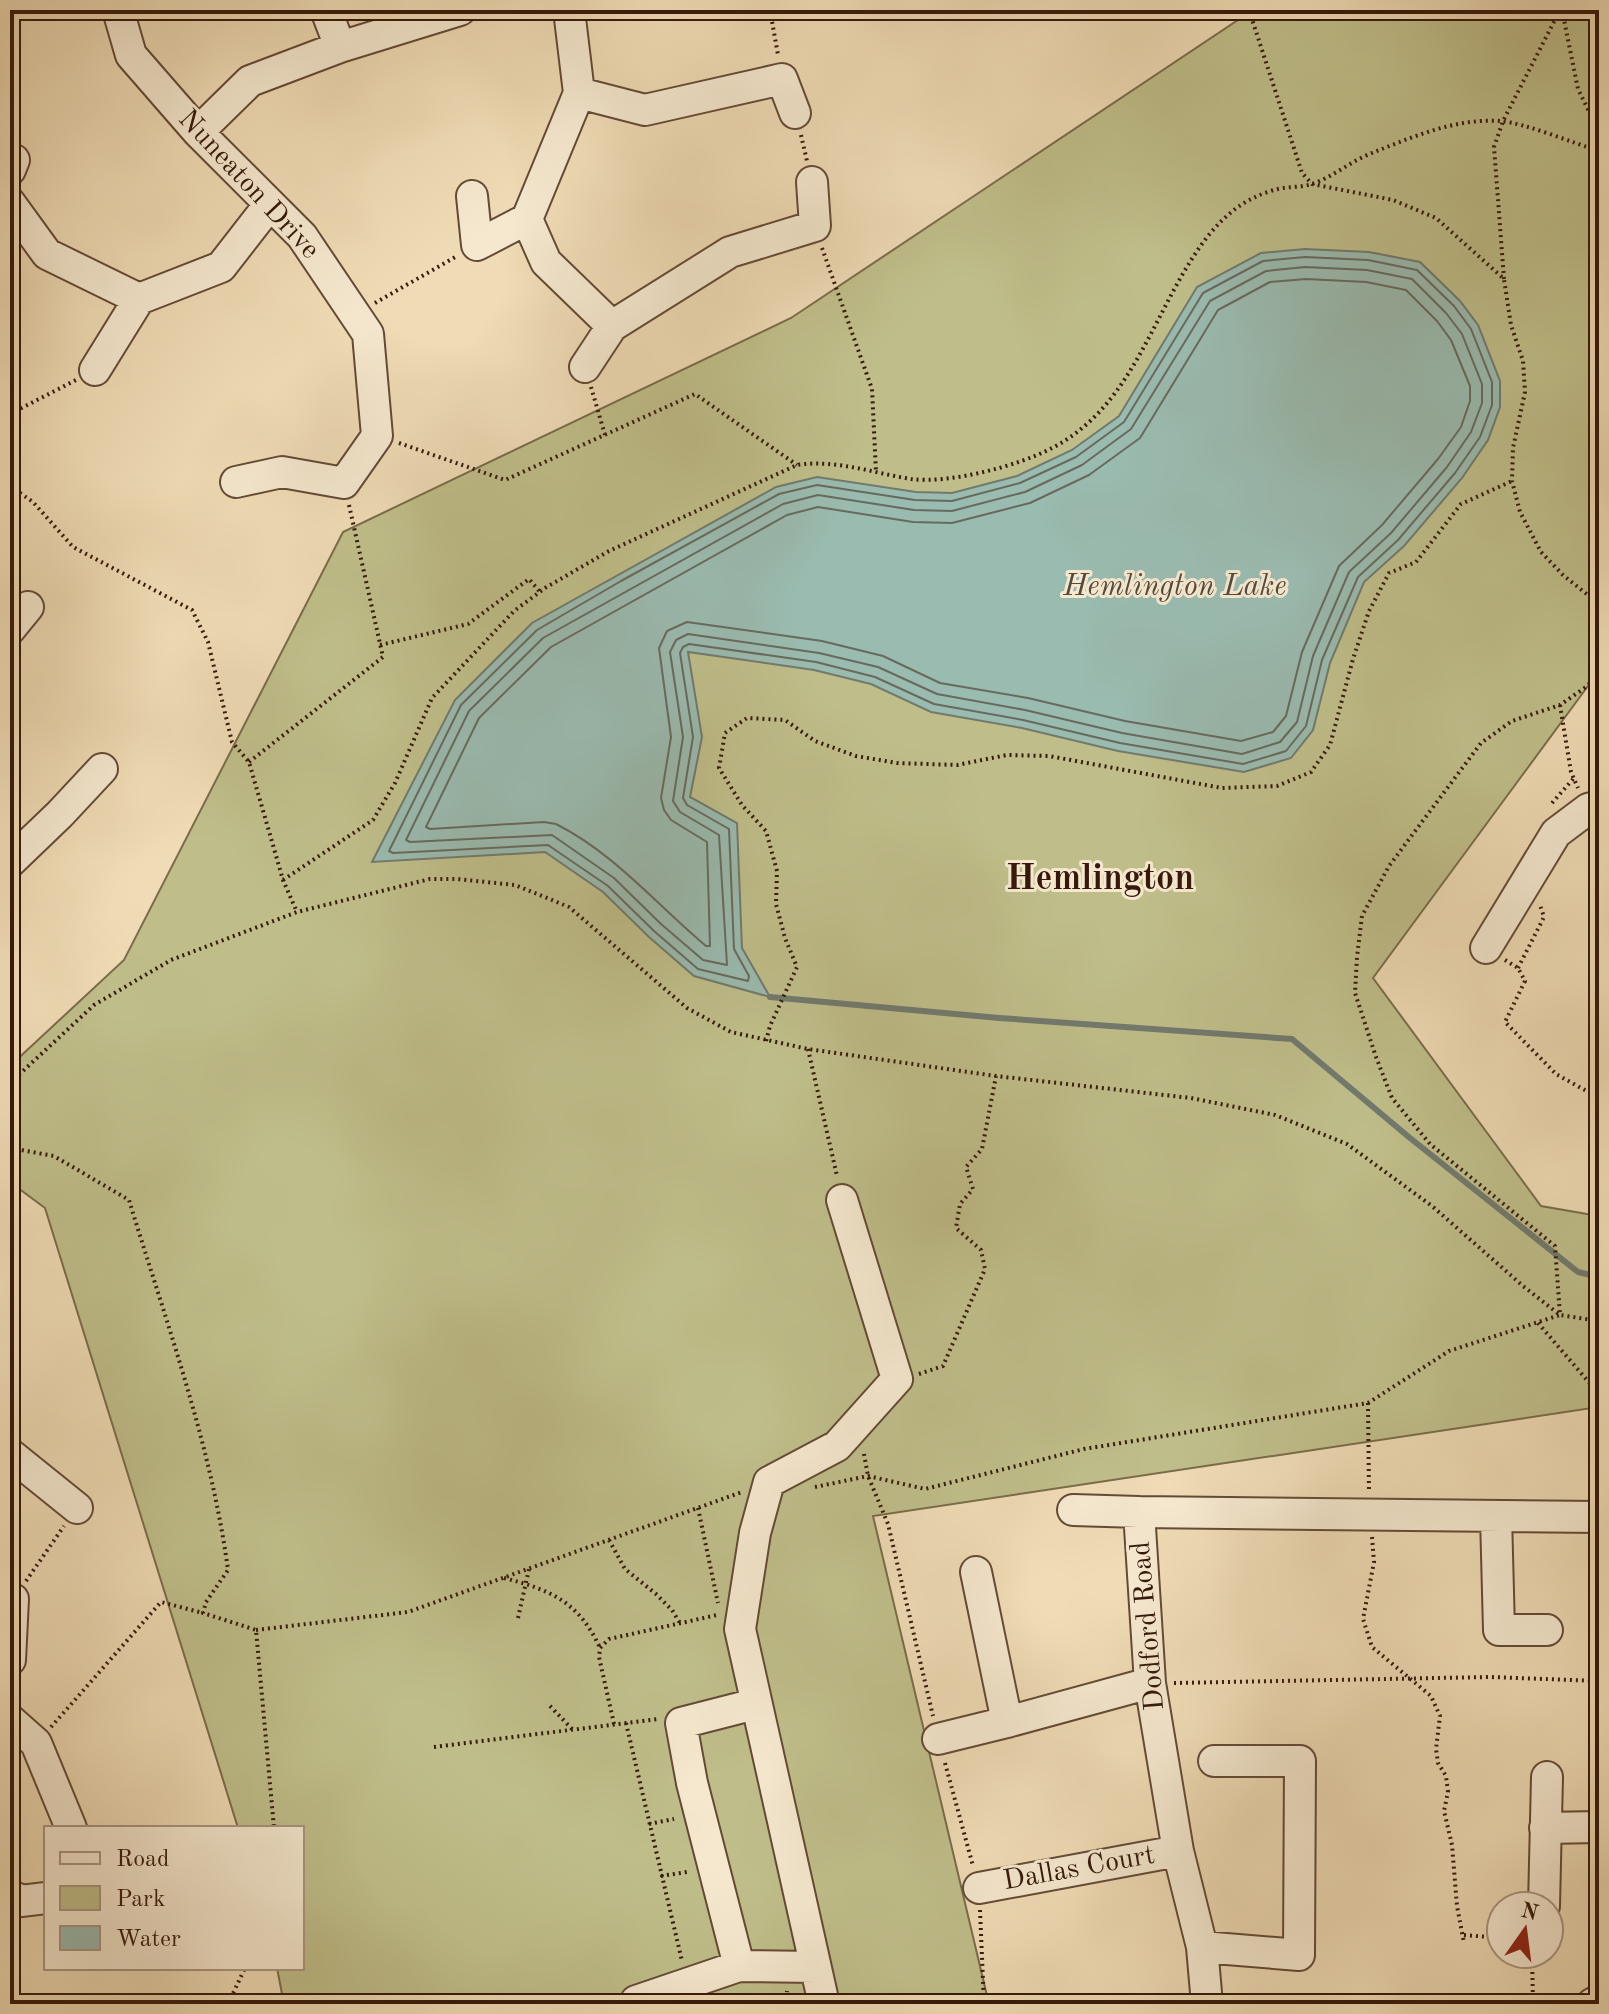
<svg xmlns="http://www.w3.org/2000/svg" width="1609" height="2014" font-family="'Old Standard TT',serif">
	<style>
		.green { fill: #bfbe8a; stroke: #7a6c4b; stroke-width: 2 }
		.water { fill: #9abbb0; stroke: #727a6e; stroke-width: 2 }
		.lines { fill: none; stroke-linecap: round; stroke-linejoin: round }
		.shore { stroke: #686a5e; stroke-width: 2 }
		.stream { stroke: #727a6e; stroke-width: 6 }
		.minor-casing { stroke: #644a36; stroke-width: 34 }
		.path { stroke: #36190c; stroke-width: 4; stroke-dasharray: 2 4; stroke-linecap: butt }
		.minor { stroke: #f5e8cf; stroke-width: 30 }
		.labels { text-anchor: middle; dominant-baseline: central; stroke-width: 6; stroke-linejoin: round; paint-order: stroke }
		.street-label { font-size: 28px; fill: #36190c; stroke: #f5e8cf }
		.water-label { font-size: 30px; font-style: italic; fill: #544a3d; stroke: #f5e8cf }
		.district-label { font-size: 36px; font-weight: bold; fill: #36190c; stroke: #f5e8cf }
	</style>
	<rect width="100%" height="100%" fill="#efdbb5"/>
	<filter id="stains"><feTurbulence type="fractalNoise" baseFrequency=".0025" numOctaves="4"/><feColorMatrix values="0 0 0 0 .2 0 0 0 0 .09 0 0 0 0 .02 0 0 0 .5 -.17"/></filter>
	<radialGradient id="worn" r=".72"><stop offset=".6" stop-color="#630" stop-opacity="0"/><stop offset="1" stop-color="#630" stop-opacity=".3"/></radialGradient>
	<path class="green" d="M1253,10H1599V671L1373,978L1541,1206L1599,1216V1407L873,1516L989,2004H284L277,1968H302V1828H238L45,1208L10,1182V1066L124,960L343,532L791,318Z"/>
	<path class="water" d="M1305,249L1369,252L1420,262L1460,301L1478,325L1500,381V407L1488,440L1462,478L1404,546L1364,582L1330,663L1313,730L1291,758L1244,772L1118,751L1022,728L931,712L871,684L814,670L688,652L702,737L690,797L737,823L742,948L770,997L694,976L649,937L603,892L545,852L372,862L455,700L532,623L776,487L817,477L916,492L952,493L1017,476L1072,450L1119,416L1197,287L1261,253Z"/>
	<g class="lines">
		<path class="shore" d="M1305,257L1368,260L1417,270L1454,306L1471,329L1492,382V405L1480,437L1455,473L1398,540L1358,577L1322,660L1306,726L1286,751L1243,764L1120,743L1023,720L934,704L875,677L816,662L689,644L683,647L680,653L693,737L683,798L687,805L729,829L734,949L749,976L748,981L698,969L654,931L608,886L548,845L393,853L389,851L461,705L537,630L621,581L779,494L817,485L915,500L952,501L1020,483L1076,457L1124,422L1203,293L1263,261Z
			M1305,267L1367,270L1412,279L1446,313L1462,334L1482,384V403L1471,432L1447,467L1391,533L1349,572L1313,656L1297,722L1280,742L1242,754L1122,733L1025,710L937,694L878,667L819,653L688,634L676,640L670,652L683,737L673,801L680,812L719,835L727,965L703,960L661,924L614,878L552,835L410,842L406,840L469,711L543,638L783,504L818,495L914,510L952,511L1025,492L1082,465L1131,429L1210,301L1266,271Z
			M1306,279L1366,282L1406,290L1437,321L1451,340L1470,386V401L1461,427L1438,459L1382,525L1339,566L1302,652L1286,716L1273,732L1241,741L1125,721L1028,698L940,683L883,656L822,641L687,622L667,631L659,648L671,737L661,798L664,810L671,820L707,842L710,946H706C657,905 614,853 556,824L544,822L430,829L426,827L479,718L551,647L787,515L818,507L913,522L952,523L1030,503L1089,475L1140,438L1218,310L1270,282Z"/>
		<path class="stream" d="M770,997L999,1018L1292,1039L1410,1138L1578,1272L1599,1277"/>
		<defs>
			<path id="minor" d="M118,10L131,55L198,132L302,236L368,334L377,436L344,483L282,472L236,482
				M326,10L340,47
				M569,10L579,93L527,219L546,262L612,326
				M579,93L645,110L782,79L795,113
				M198,132L250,81L340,47L460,10
				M10,170L14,160
				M472,196L477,245L527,219
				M10,203L47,254L139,299L221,267L270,204
				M585,367L612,326L730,252L815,226L812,182
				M95,370L139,299
				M10,629L28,607
				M10,862L60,814L102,769
				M1486,948L1556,833L1588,809L1599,806
				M10,1454L77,1508
				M1073,1510L1139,1512
				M1496,1516L1499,1630H1547
				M976,1572L1007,1722L1150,1683
				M10,1660L13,1599
				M10,1720L36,1743L71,1828
				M938,1739L1007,1722
				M1545,1828L1599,1827
				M979,1888L1178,1851
				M10,1895L21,1901L46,1898
				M1544,1906L1547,1777
				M1202,1947L1299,1955L1300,1761H1214
				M739,1966L692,1783L681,1723L755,1704
				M636,2001L739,1966L815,1967
				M824,2004L740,1629L755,1533L769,1482L837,1446L897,1379L842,1200
				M1207,2004L1202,1947L1178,1851L1150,1683L1139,1512L1599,1517
				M1592,2004L1599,2000"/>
		</defs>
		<use href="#minor" class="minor-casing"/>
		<path class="path" d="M770,10L778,55
			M1249,10L1302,173L1312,184L1393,200L1436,218L1504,279L1511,325L1523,361L1525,392L1513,448L1512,481L1520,512L1541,552L1563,575L1599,604
			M1562,10L1578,89L1599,132
			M801,135L807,161
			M822,248L872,389L876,472
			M1504,279L1494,147L1503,121L1560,10
			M375,303L457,256
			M591,387L605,435
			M10,414L76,380
			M399,443L505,480L695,394L797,465
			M10,486L33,502L73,547L192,610L208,642L232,742L249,762L283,880L297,912
			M380,645L468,624L529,579L540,592
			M1560,705L1571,772L1578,788
			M249,762L383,657L349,505
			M1552,803L1574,778
			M283,880L373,820L395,783L432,698L514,611L545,588L609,551L797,465C835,459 873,473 911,479C949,484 1018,466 1052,448C1136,405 1154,305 1208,236C1225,215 1244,199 1271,191C1284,186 1299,188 1312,184C1333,177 1351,161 1372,153C1412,137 1456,118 1500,121C1525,123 1573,143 1599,151
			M1505,960L1518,968L1525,981L1505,1022L1556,1074L1599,1098
			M1518,968L1544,917L1540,905
			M766,1041L770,1026L797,967L785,938L776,904L777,871L766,831L742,805L719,768L725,733L747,718L785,720L815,741L856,756L897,763L957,765L1007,755L1049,756L1222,788L1277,786L1311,772L1330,745L1353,659L1369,611L1389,573L1416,562L1461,504L1512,481
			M808,1049L837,1176
			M10,1083L94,1005L171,960L297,912L430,879H457L515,885L569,907L687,1008L731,1032L808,1049L996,1076L1191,1098L1275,1115L1347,1144L1432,1206L1523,1286L1560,1315L1599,1321
			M10,1148L54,1156L129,1200C166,1322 211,1444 228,1570L206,1602L203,1613L256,1630L274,1828
			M1538,1323L1599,1394
			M919,1374L943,1366L985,1269L981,1250L956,1228L960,1204L973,1189L966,1167L982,1149L996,1076
			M1368,1403L1369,1493
			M864,1454L868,1476L888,1524L933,1716
			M815,1487L868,1476L925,1489L1084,1449L1368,1403L1449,1351L1560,1315L1555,1246L1430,1144L1392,1098L1376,1057L1355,993L1357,957L1362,916L1389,866L1481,743L1512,721L1560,705L1586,687L1599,674
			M698,1508L718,1603
			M1372,1537L1374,1562L1363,1619L1372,1647L1431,1696L1440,1716L1436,1749L1438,1763L1446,1776L1448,1792L1444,1811L1452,1845L1457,1906L1464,1943
			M609,1540L625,1569L656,1594L672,1610L680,1623
			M504,1578C551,1590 579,1602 600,1648
			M26,1581L64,1526
			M518,1618L529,1569
			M256,1630L408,1612L742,1492
			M1174,1683L1490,1677L1599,1681
			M550,1706L573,1730
			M626,1723L682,1961
			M614,1724L599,1657L600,1648L609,1639L717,1615
			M51,1727L161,1602L203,1613
			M434,1747L658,1719
			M945,1763L973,1866
			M10,1776L19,1764
			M649,1824L674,1819
			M661,1876L687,1872
			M980,1910L984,2004
			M1464,1935L1501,1938
			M1532,1954L1533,2004
			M228,2004L245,1968
			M786,2004L787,1991"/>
		<use href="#minor" class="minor"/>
	</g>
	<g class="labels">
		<g class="street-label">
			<text transform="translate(248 185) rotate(47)">Nuneaton Drive</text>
			<text transform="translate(1149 1626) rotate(-95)">Dodford Road</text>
			<text transform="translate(1079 1869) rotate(-10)">Dallas Court</text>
		</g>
		<g class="water-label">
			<text x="1175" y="587">Hemlington Lake</text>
		</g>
		<g class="district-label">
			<text x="1100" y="880">Hemlington</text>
		</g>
	</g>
	<rect width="1609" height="2014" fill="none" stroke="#efdbb5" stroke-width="40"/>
	<rect x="12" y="12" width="1585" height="1990" fill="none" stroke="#36190c" stroke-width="4"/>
	<rect x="20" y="20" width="1569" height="1974" fill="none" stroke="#36190c" stroke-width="2"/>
	<rect x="44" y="1826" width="260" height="144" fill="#f5e8cf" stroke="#a99581" stroke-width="2"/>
	<rect x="60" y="1852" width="40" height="12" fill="#f5e8cf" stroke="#a99581" stroke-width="2"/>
	<text x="116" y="1866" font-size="24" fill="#36190c">Road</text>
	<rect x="60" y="1886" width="40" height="24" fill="#bfbe8a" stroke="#a99581" stroke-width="2"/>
	<text x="116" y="1906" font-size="24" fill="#36190c">Park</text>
	<rect x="60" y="1926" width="40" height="24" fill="#9abbb0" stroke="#a99581" stroke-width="2"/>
	<text x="116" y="1946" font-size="24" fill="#36190c">Water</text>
	<g transform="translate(1525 1930) rotate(14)"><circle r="38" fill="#f5e8cf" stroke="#a99581" stroke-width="2"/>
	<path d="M0-6L14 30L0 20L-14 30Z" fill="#8f2418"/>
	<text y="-12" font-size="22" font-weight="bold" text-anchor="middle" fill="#36190c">N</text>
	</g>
	<rect width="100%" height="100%" filter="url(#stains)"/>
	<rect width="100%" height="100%" fill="url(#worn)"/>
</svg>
